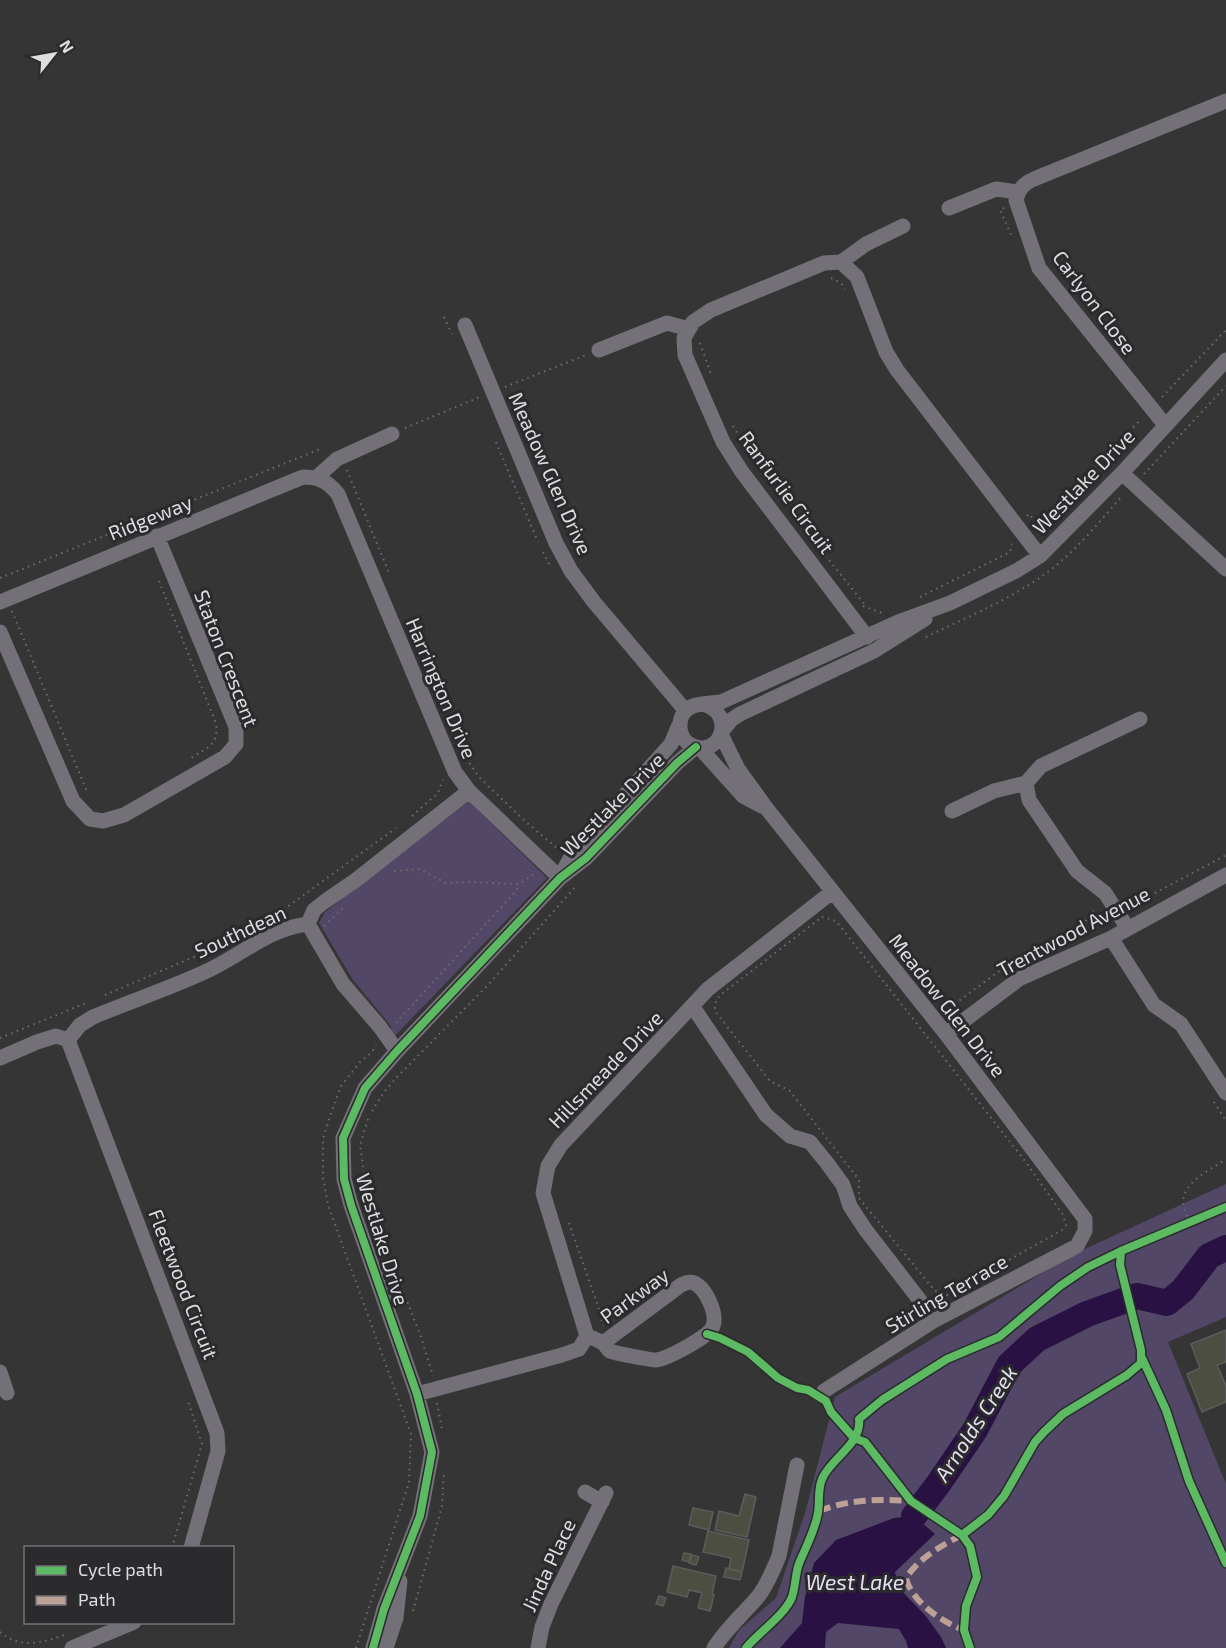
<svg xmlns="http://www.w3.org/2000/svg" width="1226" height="1648" font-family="'Exo 2',sans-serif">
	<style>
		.green { fill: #524766 }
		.water { fill: #291243 }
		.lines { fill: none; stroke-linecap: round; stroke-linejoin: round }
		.river { stroke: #291243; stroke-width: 26 }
		.building { fill: #4c4e42; stroke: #5c5c5c; stroke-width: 1.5 }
		.path { stroke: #6e6c72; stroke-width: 2; stroke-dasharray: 1.5 4.5; stroke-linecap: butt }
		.minor { stroke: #737077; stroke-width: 15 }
		.quiet { stroke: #bda197; stroke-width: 6; stroke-dasharray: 12 6; stroke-linecap: butt }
		.cycleway-casing { stroke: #2b2a2d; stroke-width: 11 }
		.cycleway { stroke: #5cba63; stroke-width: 8 }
		.labels { text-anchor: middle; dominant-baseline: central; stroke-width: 6; stroke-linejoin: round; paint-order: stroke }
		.street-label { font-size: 20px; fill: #dedee0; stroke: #2b2a2d }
		.water-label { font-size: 21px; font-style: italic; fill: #e5e0f2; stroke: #2b2a2d }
	</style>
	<rect width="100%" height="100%" fill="#353536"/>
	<path class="green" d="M469,801L547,878L390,1041L391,1026L353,980L319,923L325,912Z
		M1226,1184V1317L1168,1342L1226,1484V1648H729L739,1630L776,1598L805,1513L835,1397L1074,1254Z"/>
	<path class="water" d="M914,1516L935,1534L895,1572L899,1588L925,1615L941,1637L946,1648H908L906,1641L899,1629L838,1623L826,1632L825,1648H780L802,1623L805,1597L814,1563L836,1540L894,1518Z"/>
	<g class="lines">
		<path class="river" d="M914,1516L939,1483L975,1430L1009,1365L1037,1339L1087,1314L1137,1296L1167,1303L1183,1290L1209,1256L1226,1248"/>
	</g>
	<path class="building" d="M1226,1330V1362L1217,1365L1226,1386V1402L1202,1412L1187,1374L1200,1368L1191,1344Z
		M745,1494L756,1497L747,1537L715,1530L719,1511L739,1516Z
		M693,1508L713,1512L709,1530L689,1525Z
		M708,1531L749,1540L742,1572L729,1569L731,1558L703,1552Z
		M684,1553L691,1554L689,1562L682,1560Z
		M692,1555L699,1557L696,1565L689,1563Z
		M673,1566L716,1576L712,1594L714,1595L710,1611L698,1608L702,1593L689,1590L687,1597L667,1592Z
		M726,1568L742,1572L740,1580L724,1577Z
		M659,1596L666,1598L663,1606L656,1604Z"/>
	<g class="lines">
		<path class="path" d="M1004,208L1000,210L1012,237
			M831,278L841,283L845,289
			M444,317L452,334
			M700,343L711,374
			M505,387L586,355
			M1162,397L1226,330
			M733,426L755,463
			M405,428L480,397
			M496,442L538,542
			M347,470L389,573
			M1144,474L1226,386
			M1027,516L1029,514L1034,520L1044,521L1141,419
			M818,546L865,605
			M543,552L550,566
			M0,578L318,450L322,453
			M159,581L216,723C219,745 208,747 191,758
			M920,597L1010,552L1012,544
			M863,606L882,613
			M12,611L88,794
			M926,637C967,617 1012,599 1049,571C1077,550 1100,521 1123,495
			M466,758L479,777L526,822L557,848
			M412,816L438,793L443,780
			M394,871L419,869L446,883L468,882L519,884L534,874
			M1127,899L1140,901L1226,855
			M822,917L836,921L1025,1161L1063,1215L1066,1225L1062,1230L947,1295L935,1291L859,1198V1180L790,1091L770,1081L715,1011V1004L719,996Z
			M263,922L283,910L396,828
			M324,926L344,907
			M1086,933C1082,922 1088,915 1097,908
			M105,995L224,944
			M945,1011L998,972L1019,959L1085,930
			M396,1023L516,891L519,884
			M0,1038L86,1003
			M1214,1102L1226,1121
			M372,1111L384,1092L397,1077L487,986L577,885
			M368,1119L360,1145L365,1180L377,1224L421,1337L433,1376
			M1189,1222C1187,1217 1184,1209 1183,1203C1183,1181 1211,1170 1226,1159
			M569,1223L599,1309L603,1326
			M437,1403L442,1429
			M172,1548L202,1444L188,1401
			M413,1611L442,1506L444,1471
			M0,1632C18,1648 41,1644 64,1635
			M356,1648L409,1482L411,1434L328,1205L323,1178V1139L330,1116L341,1086L361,1061L372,1052L376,1045"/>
		<path class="minor" d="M949,208L996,189L1018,192
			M841,262L866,244L903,226
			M465,325L556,543L571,571L594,602L685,710
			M599,350L667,323L689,329
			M1165,425L1039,268L1016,200C1019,189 1023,184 1034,179L1226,101
			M1122,473L1226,569
			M317,477L337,459L392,434
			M0,602L303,477C320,477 328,482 338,494L455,772L469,791L560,878
			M0,632L73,801L90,819L103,821L124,815L225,757L236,744V727L157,536
			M867,637L742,472L723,442L685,355L684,338L693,322L711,310L824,263L841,262L857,277L886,352L897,370L1040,556
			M702,704C737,712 721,758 693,746C676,739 675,713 693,706C701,703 712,703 721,702L898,622L950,603L1016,571L1040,556L1122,473L1226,360
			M723,730L731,720L740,714L874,651L925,619
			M721,734L738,769L767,809L946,1034L1085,1219V1231L1077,1246L935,1320L824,1391
			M700,748L743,796L762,806
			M952,811L994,791L1026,783
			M561,875L573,853L671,744L679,725
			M308,924L343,984L380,1027L397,1051
			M1127,927L1105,893L1077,871L1029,800L1026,783L1041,766L1140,719
			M1111,938L1154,1005L1181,1024L1226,1093
			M693,1007L766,1115L790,1136L810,1142L827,1163L843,1185L850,1206L865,1229L935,1320
			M946,1034L1019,979L1111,938L1226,875
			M68,1040L217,1433L218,1451L191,1548
			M0,1058L37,1042L56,1036L68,1040L80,1025L93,1017C131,1001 171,988 209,970C242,954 271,928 308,924L314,910L324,902L356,880L469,791
			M587,1336L543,1193L548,1166L561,1145L708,989L832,892
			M587,1336C592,1338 599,1340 604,1344C606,1346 607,1349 610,1351C614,1353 651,1360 656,1360C667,1359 708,1337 712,1328C719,1316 706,1288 694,1283C689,1281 685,1283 681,1285L603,1343
			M0,1372L7,1393
			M417,1394L562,1355L579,1349L587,1336
			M585,1492L602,1502
			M72,1648L134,1622
			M373,1648L384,1609L420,1516L432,1452L417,1394L351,1205L344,1179L343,1138L365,1088L397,1051L560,878L586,858L677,763L696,747
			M386,1648L396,1618L400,1581
			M538,1648L542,1627L551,1604L606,1493
			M714,1648C726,1629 742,1615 757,1598C767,1586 773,1570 779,1556L797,1465"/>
		<path class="quiet" d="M819,1511C850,1499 878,1499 911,1501
			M962,1535C942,1545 918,1559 906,1578C911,1601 943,1623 964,1630"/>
		<defs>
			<path id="cycleway" d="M707,1334L720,1338L748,1352L778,1378L797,1388L808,1390L826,1401L831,1412L854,1438L865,1442L911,1501L962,1535L970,1546L977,1577L966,1606L964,1630L970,1648
				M1142,1358L1166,1410L1189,1481L1226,1563
				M962,1535L988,1515L1004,1496L1035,1442L1044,1432L1063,1414L1127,1375L1141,1363V1350L1120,1265L1121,1251
				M373,1648L384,1609L420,1516L432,1452L417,1394L351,1205L344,1179L343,1138L365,1088L397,1051L560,878L586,858L677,763L696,747
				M746,1648C758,1633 785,1615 792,1597C796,1585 795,1572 800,1561C807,1545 815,1530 818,1513C820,1501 817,1488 823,1477C832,1458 862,1443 859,1419L882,1400L947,1359L999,1337L1060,1286L1088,1267L1121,1251L1226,1207"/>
		</defs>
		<use href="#cycleway" class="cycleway-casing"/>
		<use href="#cycleway" class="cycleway"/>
	</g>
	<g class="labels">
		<g class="street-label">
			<text transform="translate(1095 302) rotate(53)">Carlyon Close</text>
			<text transform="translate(551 473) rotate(66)">Meadow Glen Drive</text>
			<text transform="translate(1083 481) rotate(-46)">Westlake Drive</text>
			<text transform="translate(787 492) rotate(54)">Ranfurlie Circuit</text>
			<text transform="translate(150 517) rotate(-22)">Ridgeway</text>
			<text transform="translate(227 658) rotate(69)">Staton Crescent</text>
			<text transform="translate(442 688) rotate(67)">Harrington Drive</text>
			<text transform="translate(612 804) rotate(-45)">Westlake Drive</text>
			<text transform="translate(240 931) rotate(-25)">Southdean</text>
			<text transform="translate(1073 931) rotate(-28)">Trentwood Avenue</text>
			<text transform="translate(948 1005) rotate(52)">Meadow Glen Drive</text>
			<text transform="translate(605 1069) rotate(-46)">Hillsmeade Drive</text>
			<text transform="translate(383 1239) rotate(73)">Westlake Drive</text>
			<text transform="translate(184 1284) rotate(69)">Fleetwood Circuit</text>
			<text transform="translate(946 1293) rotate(-30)">Stirling Terrace</text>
			<text transform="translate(634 1295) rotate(-36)">Parkway</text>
			<text transform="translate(548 1565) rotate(-65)">Jinda Place</text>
		</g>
		<g class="water-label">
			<text transform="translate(975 1423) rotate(-57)">Arnolds Creek</text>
			<text x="855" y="1581">West Lake</text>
		</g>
	</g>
	<rect x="24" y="1546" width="210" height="78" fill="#2b2a2d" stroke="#737275" stroke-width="1.5"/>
	<rect x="36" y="1566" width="30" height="9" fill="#5cba63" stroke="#737275" stroke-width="1.5"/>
	<text x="78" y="1576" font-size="18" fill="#dedee0">Cycle path</text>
	<rect x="36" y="1596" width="30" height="9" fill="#bda197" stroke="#737275" stroke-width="1.5"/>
	<text x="78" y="1606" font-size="18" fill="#dedee0">Path</text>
	<g transform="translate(54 54) rotate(59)" stroke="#2b2a2d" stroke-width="4.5" paint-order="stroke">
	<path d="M0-4.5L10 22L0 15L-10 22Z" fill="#dedee0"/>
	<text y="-9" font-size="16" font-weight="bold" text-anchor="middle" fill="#dedee0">N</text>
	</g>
</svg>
